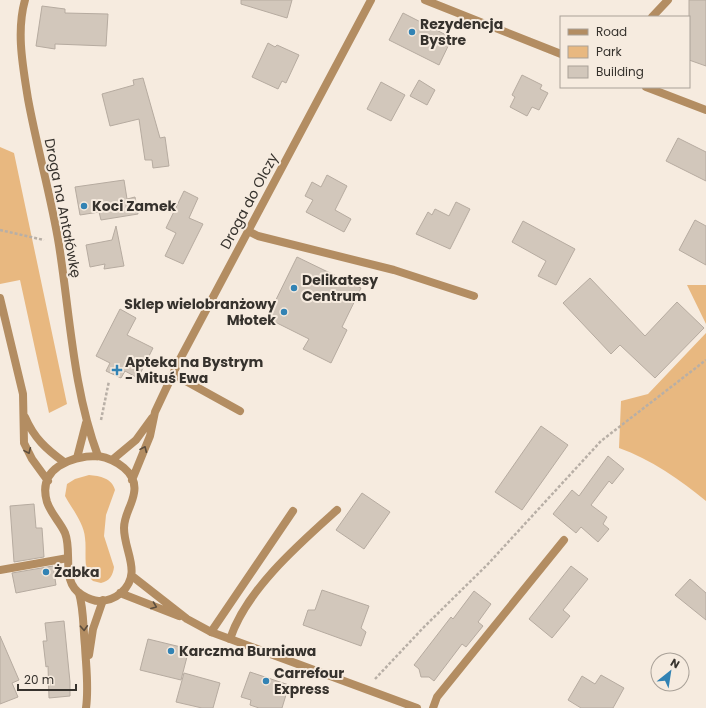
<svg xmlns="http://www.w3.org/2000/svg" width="706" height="708" font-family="Poppins,sans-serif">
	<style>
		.green { fill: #e8b880 }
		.building { fill: #d2c7bb; stroke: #b6aba0 }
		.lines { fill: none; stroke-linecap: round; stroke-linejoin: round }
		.path { stroke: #b8afa6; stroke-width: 2.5; stroke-dasharray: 3 2; stroke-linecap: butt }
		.service { stroke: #b38d62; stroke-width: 8 }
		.minor { stroke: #b38d62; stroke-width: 8 }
		.tertiary { stroke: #b38d62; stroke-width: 8 }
		.oneway { stroke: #5c4d3d }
		.poi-dot { fill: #3283b4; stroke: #f6ebdf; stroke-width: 1.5 }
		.labels { text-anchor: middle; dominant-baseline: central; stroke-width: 4; stroke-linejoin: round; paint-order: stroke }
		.poi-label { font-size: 14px; font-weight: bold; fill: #36322d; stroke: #f6ebdf; text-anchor: start }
		.street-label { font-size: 14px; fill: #36322d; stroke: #f6ebdf }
	</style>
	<rect width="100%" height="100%" fill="#f6ebdf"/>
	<path class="green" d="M0,147L14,153L67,404L49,413L20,280L0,284Z
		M687,285H706V324Z
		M706,333V501C681,480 650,459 619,448L621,401L648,394Z
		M89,475C100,476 112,478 115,490L106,515L104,536L114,567C113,575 110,581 101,583L93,581C82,572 87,551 85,538C84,523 72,509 65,496L67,484L75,479Z"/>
	<path class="building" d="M241,0H292L287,18L241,4Z
		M689,0H706V66L689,60Z
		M42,6L65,9V13L108,14L106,46L55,44V49L36,46Z
		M403,13L452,38L439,65L389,40Z
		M268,43L275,47L277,45L299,55L286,83L282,81L278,89L252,77Z
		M522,75L542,85L540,89L548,93L539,110L532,107L527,116L510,107L515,97L512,95Z
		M143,78L160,138L165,137L169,166L153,168L152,160H145L139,119L110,126L102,94L134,85L133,80Z
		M419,80L435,90L427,105L410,96Z
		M381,82L405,95L391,121L367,109Z
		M678,138L706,152V181L666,161Z
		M327,175L347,186L335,210L351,219L344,232L306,212L313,200L305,196L312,182L321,187Z
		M124,180L127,199L135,197L138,214L101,220L99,212L80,215L75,187Z
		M184,191L198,198L189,218L203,224L183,264L165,256L176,233L166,228Z
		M456,202L470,209L450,249L416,234L428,212L432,215L435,209L449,216Z
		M695,220L706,226V265L679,250Z
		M523,221L575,249L556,285L538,276L546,261L512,242Z
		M116,226L124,266L104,269L105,264L90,267L86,245L112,240Z
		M297,257L361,288L342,327L347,330L331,363L303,349L309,339L267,318Z
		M590,278L645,336L677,302L704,328L655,378L620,345L611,354L563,303Z
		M120,309L136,318L127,335L153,348L138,378L125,371L121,378L106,371L110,363L96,356Z
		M541,426L568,445L522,510L495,492Z
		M608,456L624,469L612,484L609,481L591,505L607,517L603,524L609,529L598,542L581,527L576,533L553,514L572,490L579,496Z
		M362,493L390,512L364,549L336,530Z
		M34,504L36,528H42L44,557L14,562L10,506Z
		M53,566L56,585L16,593L12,573Z
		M571,566L588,579L563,610L570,616L552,638L529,619Z
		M690,579L706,593V620L675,595Z
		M322,590L369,606L361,628L366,632L361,646L303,625L308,610H315Z
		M474,591L491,604L478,622L483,626L466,647L462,644L434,681L429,677H421L419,669L414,665L451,617L453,619Z
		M64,621L70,682V696L49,698L48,666L46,667L43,641H47L45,623Z
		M0,636L19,680L12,683L18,697L0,704Z
		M148,639L189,649L181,680L140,670Z
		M250,672L289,685L282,708H259L250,705L251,700L241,697Z
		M184,673L220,683L213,708H202L176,702Z
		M601,675L624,688L613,708H581L568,700L582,676L595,684Z"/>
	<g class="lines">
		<path class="path" d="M0,230L44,240
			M101,420L109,381
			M375,679L424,627L488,564L601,441L706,360"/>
		<path class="service" d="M652,17L668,0
			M248,231L258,236L394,270L474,296
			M173,374L240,411
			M0,570L68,558
			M211,632L293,511
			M230,639C246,590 299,544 337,510
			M433,708L437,697L564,540"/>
		<path class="minor" d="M25,0C16,32 23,67 28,99C37,148 51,196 59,245C70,315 73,389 98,456
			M425,0L561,54
			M646,87L706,110
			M77,458L86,423
			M79,593C84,610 83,628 85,646C86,667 89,687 86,708
			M89,655L93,629L103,600"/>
		<path class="tertiary" d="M0,298L23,394L24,443L32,459L48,481
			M25,417C34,438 46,449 64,462
			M98,456C115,459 138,472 134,493C132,506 124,515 124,528C124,552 143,573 121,593C115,598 107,601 99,601C93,601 87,598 82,595C60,582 73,553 65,533C60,522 51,514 47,502C37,468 71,456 98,456Z
			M112,460L136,440L152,418
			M132,480L150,436L155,412L179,361L371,0
			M132,576L187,619L211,632L417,708
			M120,593L179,616"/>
	</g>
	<defs><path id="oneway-chevron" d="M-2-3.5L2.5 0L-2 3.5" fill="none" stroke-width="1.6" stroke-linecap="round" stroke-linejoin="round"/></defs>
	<g class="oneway">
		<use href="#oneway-chevron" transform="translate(144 449) rotate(-66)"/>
		<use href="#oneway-chevron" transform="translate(28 451) rotate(66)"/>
		<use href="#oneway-chevron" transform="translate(154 606) rotate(21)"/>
		<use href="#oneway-chevron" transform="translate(84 628) rotate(87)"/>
	</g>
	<g class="poi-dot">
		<circle cx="412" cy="32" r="4"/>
		<circle cx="84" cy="206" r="4"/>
		<circle cx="294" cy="288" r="4"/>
		<circle cx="284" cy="312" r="4"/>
		<path d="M115 364h4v4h4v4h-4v4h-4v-4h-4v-4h4z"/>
		<circle cx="46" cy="572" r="4"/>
		<circle cx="171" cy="651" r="4"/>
		<circle cx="266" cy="681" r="4"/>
	</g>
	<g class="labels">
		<g class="poi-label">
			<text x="420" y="24">Rezydencja<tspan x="420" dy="16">Bystre</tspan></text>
			<text x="92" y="206">Koci Zamek</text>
			<text x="302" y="280">Delikatesy<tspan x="302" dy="16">Centrum</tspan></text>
			<text x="276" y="304" text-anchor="end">Sklep wielobranżowy<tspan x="276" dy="16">Młotek</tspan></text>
			<text x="125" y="362">Apteka na Bystrym<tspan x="125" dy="16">- Mituś Ewa</tspan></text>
			<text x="54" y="572">Żabka</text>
			<text x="179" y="651">Karczma Burniawa</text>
			<text x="274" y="673">Carrefour<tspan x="274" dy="16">Express</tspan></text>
		</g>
		<g class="street-label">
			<text transform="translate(249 201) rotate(-62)">Droga do Olczy</text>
			<text transform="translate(63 208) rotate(79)">Droga na Antałówkę</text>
		</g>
	</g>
	<rect x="560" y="16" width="130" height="72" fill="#f6ebdf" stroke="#a9a198"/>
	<rect x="568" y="29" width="20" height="6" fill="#b38d62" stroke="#a9a198"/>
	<text x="596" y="36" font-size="12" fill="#36322d">Road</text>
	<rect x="568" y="46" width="20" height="12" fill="#e8b880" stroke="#a9a198"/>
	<text x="596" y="56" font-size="12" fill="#36322d">Park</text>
	<rect x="568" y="66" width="20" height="12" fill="#d2c7bb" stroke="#a9a198"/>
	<text x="596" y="76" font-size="12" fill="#36322d">Building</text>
	<g transform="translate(670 672) rotate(30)"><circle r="19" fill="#f6ebdf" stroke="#a9a198"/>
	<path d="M0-3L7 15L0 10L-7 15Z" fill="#3283b4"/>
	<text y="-6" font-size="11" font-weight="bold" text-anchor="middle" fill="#36322d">N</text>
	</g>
	<path d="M18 684v6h58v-6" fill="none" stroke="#36322d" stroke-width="2"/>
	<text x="24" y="684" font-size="12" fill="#36322d" stroke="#f6ebdf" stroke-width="3" paint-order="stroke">20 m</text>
</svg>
